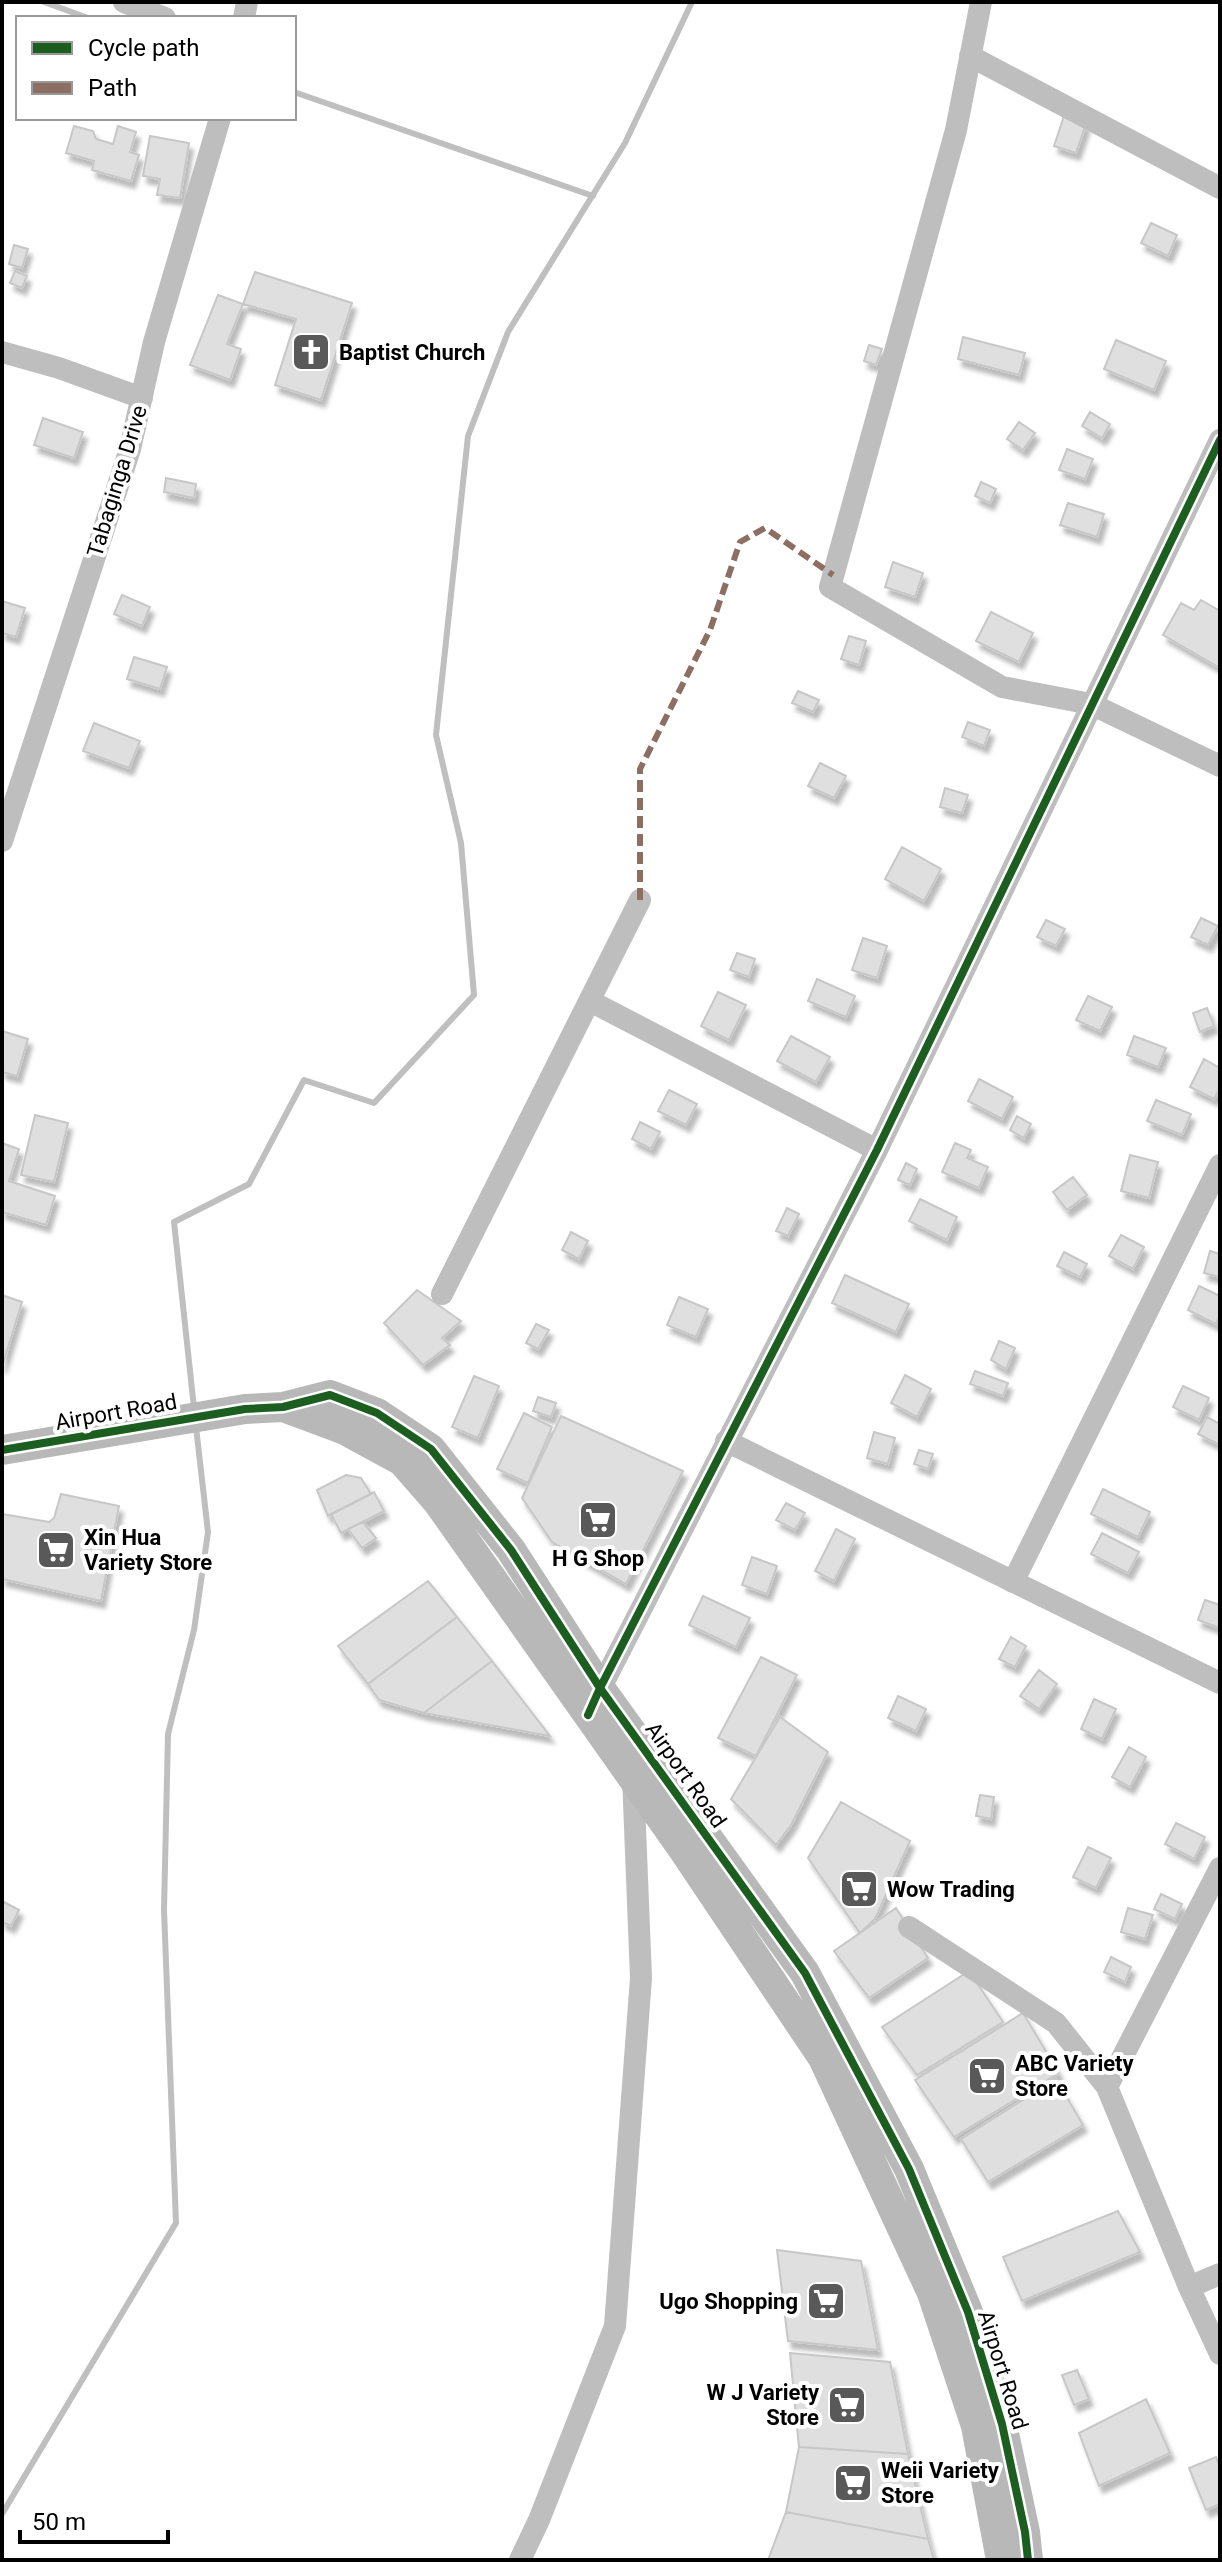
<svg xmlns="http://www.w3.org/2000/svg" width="1222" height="2562" font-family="Roboto,sans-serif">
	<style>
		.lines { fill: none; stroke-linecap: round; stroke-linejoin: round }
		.stream { stroke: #bfbfbf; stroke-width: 6 }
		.building { fill: #dfdfdf; stroke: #c7c7c7; stroke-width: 2; filter: url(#shadow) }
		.street { stroke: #bebebe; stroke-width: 22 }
		.secondary { stroke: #b8b8b8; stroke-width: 30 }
		.quiet { stroke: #8d6e63; stroke-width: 6; stroke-dasharray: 12 6; stroke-linecap: butt }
		.cycleway-casing { stroke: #fff; stroke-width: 13 }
		.cycleway { stroke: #1b5e20; stroke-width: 8 }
		.labels { text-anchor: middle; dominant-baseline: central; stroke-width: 8; stroke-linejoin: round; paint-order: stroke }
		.poi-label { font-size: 22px; font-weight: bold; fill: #000; stroke: #fff; text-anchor: start }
		.street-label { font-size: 22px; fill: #000; stroke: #fff }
	</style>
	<defs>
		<filter id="shadow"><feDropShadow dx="4" dy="7" stdDeviation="2" flood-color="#0004"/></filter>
	</defs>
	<rect width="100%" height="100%" fill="#fff"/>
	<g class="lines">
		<path class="stream" d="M44,2L88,18
			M294,92L593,196
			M194,1408L174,1222L249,1184L304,1080L374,1103L474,995L461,843L436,735L468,436L508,332L625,143L692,2
			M2,2514L176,2223L164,1910L168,1734L194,1630L208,1532L196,1427"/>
	</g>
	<path class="building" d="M1064,116L1086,124L1076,153L1054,146Z
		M74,126L93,131L96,139L113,144L118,126L136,132L130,152L139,155L131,181L92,170L94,161L66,153Z
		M150,136L189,143L180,198L157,195L160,179L143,176Z
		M1151,223L1177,235L1168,256L1141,243Z
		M14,245L28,249L22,268L9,264Z
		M15,271L27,276L22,288L10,283Z
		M255,272L352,303L321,400L275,385L296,319L243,304Z
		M218,295L243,304L227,344L241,349L230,380L190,365Z
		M963,337L1025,353L1019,375L958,359Z
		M1116,340L1166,361L1154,390L1104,369Z
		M869,345L882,349L876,365L864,361Z
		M1090,412L1110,424L1102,438L1082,426Z
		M43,418L83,432L74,458L34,445Z
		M1019,422L1035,433L1023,450L1007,439Z
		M1067,449L1093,459L1085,479L1059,470Z
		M166,478L196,484L194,498L164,492Z
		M981,482L996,489L990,503L975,496Z
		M1068,503L1104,514L1097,537L1060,525Z
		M893,562L923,573L915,597L885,587Z
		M122,595L150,607L142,626L114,614Z
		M1201,600L1220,611V668L1163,635L1181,603L1194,610Z
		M2,601L25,608L16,637L2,633Z
		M991,612L1033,633L1019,662L976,641Z
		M849,636L866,641L859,665L841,659Z
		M134,657L167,667L160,689L127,679Z
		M798,691L819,700L813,712L792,703Z
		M968,722L990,730L984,746L962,737Z
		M94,723L140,741L129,768L83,751Z
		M820,763L846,776L834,798L808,786Z
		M945,788L968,795L962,813L940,807Z
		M902,847L941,869L924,901L885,879Z
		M1201,918L1218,926L1208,945L1191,937Z
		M1046,920L1065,929L1056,946L1037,937Z
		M863,938L887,946L877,978L852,970Z
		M737,953L755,959L749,977L730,970Z
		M817,979L855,996L846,1017L808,1001Z
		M718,992L746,1005L729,1040L701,1026Z
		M1088,996L1112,1007L1100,1031L1076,1020Z
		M1207,1008L1214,1026L1200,1032L1193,1013Z
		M2,1031L28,1039L17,1076L2,1072Z
		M791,1036L830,1057L816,1082L777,1061Z
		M1134,1036L1166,1048L1158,1067L1127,1055Z
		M1204,1059L1220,1068V1088L1214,1099L1190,1087Z
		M979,1079L1013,1097L1002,1119L968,1101Z
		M669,1090L697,1104L686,1125L658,1111Z
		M1156,1100L1191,1114L1182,1135L1147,1121Z
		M35,1115L68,1123L54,1182L21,1175Z
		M1017,1116L1031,1124L1024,1138L1010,1130Z
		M640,1122L660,1132L651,1149L632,1139Z
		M2,1143L19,1149L9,1181L55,1196L46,1225L2,1212Z
		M955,1143L971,1150L967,1158L988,1167L979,1188L942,1172Z
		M1130,1155L1158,1162L1149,1198L1121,1191Z
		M906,1163L917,1169L910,1185L898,1180Z
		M1073,1177L1087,1195L1067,1210L1053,1192Z
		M920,1199L957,1217L947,1240L909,1221Z
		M787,1208L799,1214L788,1236L776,1231Z
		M571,1232L588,1241L579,1259L562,1250Z
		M1121,1235L1144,1247L1133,1269L1109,1256Z
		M1210,1251L1220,1254V1277L1204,1273Z
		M1064,1252L1087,1264L1080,1277L1057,1266Z
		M845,1275L909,1304L896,1332L832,1303Z
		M1199,1286L1220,1296V1315L1216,1324L1188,1310Z
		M417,1290L461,1321L442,1338L450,1345L423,1365L384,1323Z
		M2,1295L22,1302L2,1367Z
		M679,1297L708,1309L696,1337L667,1325Z
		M536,1324L549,1330L538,1349L526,1343Z
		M999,1341L1015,1348L1006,1369L991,1360Z
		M975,1371L1008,1383L1003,1396L970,1384Z
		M905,1375L931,1389L917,1417L891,1403Z
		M474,1376L499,1386L478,1438L452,1427Z
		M1183,1386L1209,1398L1199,1420L1173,1407Z
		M538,1397L556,1403L551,1417L533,1411Z
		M524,1413L552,1427L528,1483L497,1469Z
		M561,1416L683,1471L626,1584L552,1542L522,1498Z
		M1207,1417L1220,1424V1445L1198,1434Z
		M874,1432L895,1438L888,1464L867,1458Z
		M919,1450L933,1454L928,1469L914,1464Z
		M346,1475L361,1478L371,1494L328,1516L317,1490Z
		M1103,1489L1150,1512L1138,1537L1091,1514Z
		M374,1492L384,1511L341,1533L331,1514Z
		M61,1494L119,1506L101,1601L2,1579V1514L49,1522L54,1518Z
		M786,1503L805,1513L795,1530L776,1520Z
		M363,1522L376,1538L362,1548L348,1529Z
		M836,1529L855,1539L834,1581L815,1571Z
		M1102,1533L1139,1552L1128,1573L1091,1554Z
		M752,1557L777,1566L767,1594L742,1585Z
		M428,1581L457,1617L368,1684L338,1646Z
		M703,1596L750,1618L736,1647L689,1625Z
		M1205,1600L1220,1605V1628L1198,1620Z
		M457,1617L492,1661L424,1713L379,1700L368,1684Z
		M1011,1637L1026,1646L1015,1667L999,1659Z
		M761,1657L797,1675L756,1756L718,1738Z
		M492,1661L550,1736L424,1713Z
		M1039,1670L1057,1684L1039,1709L1020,1696Z
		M898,1696L926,1709L916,1731L888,1718Z
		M1094,1699L1116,1709L1102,1739L1081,1729Z
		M780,1717L828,1752L791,1825L776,1845L731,1799Z
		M1129,1747L1146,1757L1130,1787L1112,1777Z
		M980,1795L994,1797L991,1819L976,1816Z
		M841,1802L910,1841L875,1919L860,1933L808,1858Z
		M1176,1823L1205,1837L1194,1859L1165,1844Z
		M1088,1847L1111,1858L1096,1888L1073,1877Z
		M1161,1894L1182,1904L1175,1919L1154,1909Z
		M2,1901L19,1910L11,1926L2,1922Z
		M896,1908L928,1958L869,1998L834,1951Z
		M1128,1908L1153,1915L1145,1939L1121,1932Z
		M1111,1957L1131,1967L1125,1982L1104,1972Z
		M969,1971L1003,2022L917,2075L882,2027Z
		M1023,2013L1059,2073L954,2137L915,2080Z
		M1056,2079L1083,2125L988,2182L961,2139Z
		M1118,2211L1140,2252L1022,2301L1003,2257Z
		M777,2250L861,2261L878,2350L788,2341Z
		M790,2353L890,2362L908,2454L799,2447Z
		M1077,2370L1089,2399L1074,2405L1062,2375Z
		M1146,2399L1170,2453L1099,2486L1079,2433Z
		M799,2447L908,2454L928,2539L786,2512Z
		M1216,2457L1220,2468V2504L1206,2510L1189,2468Z
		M786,2512L928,2539L934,2560H768Z"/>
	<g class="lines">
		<path class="street" d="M124,2L165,18
			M981,2L956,130L830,587L1002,687L1091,704L1220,766
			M244,18L247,2
			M970,56L1220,188
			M2,352L59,368L142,398
			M2,841L130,449L154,342L220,118
			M590,1001L877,1150
			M442,1294L640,900
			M726,1441L1220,1683
			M1013,1582L1220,1165
			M595,1699L877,1150L1220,440
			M1220,1868L1107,2087L1189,2287L1220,2354
			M909,1927L1056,2023L1107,2087
			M1189,2287L1220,2274
			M520,2560L539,2520L615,2326L641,1978L633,1777"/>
		<path class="secondary" d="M283,1407L345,1430L402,1461L437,1501L680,1845L823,2058L932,2293L976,2426L1001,2560
			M2,1450L245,1409L283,1407L330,1395L377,1413L431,1449L511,1550L600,1688L805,1973L909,2169L968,2312L1002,2424L1025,2532L1028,2560"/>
		<path class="quiet" d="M640,900V769L710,630L740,542L765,528L833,575"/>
		<defs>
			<path id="cycleway" d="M2,1450L245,1409L283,1407L330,1395L377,1413L431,1449L511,1550L600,1688L805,1973L909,2169L968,2312L1002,2424L1025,2532L1028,2560
				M588,1715L600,1688L877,1150L1220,440"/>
		</defs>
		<use href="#cycleway" class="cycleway-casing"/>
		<use href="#cycleway" class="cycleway"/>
	</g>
	<defs>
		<symbol id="church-square" viewBox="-11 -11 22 22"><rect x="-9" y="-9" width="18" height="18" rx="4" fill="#595959" stroke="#fff"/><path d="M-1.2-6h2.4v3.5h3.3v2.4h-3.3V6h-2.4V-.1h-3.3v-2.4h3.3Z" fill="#fff"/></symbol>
		<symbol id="supermarket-square" viewBox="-11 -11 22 22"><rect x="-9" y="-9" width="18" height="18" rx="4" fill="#595959" stroke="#fff"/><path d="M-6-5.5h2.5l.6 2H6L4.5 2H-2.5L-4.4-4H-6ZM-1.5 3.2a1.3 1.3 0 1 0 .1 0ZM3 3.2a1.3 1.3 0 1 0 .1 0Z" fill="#fff"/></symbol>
	</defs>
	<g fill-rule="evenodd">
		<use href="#church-square" x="289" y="330" width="44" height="44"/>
		<use href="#supermarket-square" x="576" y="1498" width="44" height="44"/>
		<use href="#supermarket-square" x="34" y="1528" width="44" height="44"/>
		<use href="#supermarket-square" x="837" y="1867" width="44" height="44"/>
		<use href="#supermarket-square" x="965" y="2054" width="44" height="44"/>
		<use href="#supermarket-square" x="804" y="2279" width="44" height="44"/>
		<use href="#supermarket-square" x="825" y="2383" width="44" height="44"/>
		<use href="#supermarket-square" x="831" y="2461" width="44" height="44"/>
	</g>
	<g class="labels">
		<g class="poi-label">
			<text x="339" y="352">Baptist Church</text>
			<text x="84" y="1537">Xin Hua<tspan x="84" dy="25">Variety Store</tspan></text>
			<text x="598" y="1558" text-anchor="middle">H G Shop</text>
			<text x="887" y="1889">Wow Trading</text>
			<text x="1015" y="2063">ABC Variety<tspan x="1015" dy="25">Store</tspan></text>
			<text x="798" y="2301" text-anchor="end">Ugo Shopping</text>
			<text x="819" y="2392" text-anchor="end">W J Variety<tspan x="819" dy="25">Store</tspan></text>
			<text x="881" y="2470">Weii Variety<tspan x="881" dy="25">Store</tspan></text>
		</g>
		<g class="street-label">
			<text transform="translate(117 481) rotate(-73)">Tabaginga Drive</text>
			<text transform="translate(116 1412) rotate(-10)">Airport Road</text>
			<text transform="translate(686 1775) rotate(55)">Airport Road</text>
			<text transform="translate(1003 2370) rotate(73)">Airport Road</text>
		</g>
	</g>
	<rect width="1222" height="2562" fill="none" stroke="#000000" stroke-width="8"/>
	<rect x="16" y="16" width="280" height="104" fill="#ffffff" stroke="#999999" stroke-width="2"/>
	<rect x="32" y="42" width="40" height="12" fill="#1b5e20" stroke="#999999" stroke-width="2"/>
	<text x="88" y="56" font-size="24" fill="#000000">Cycle path</text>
	<rect x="32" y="82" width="40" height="12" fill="#8d6e63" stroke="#999999" stroke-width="2"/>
	<text x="88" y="96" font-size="24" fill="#000000">Path</text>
	<path d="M20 2530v12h148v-12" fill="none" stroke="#000000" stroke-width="4"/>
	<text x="32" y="2530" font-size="24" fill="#000000" stroke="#ffffff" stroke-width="6" paint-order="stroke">50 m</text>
</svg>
